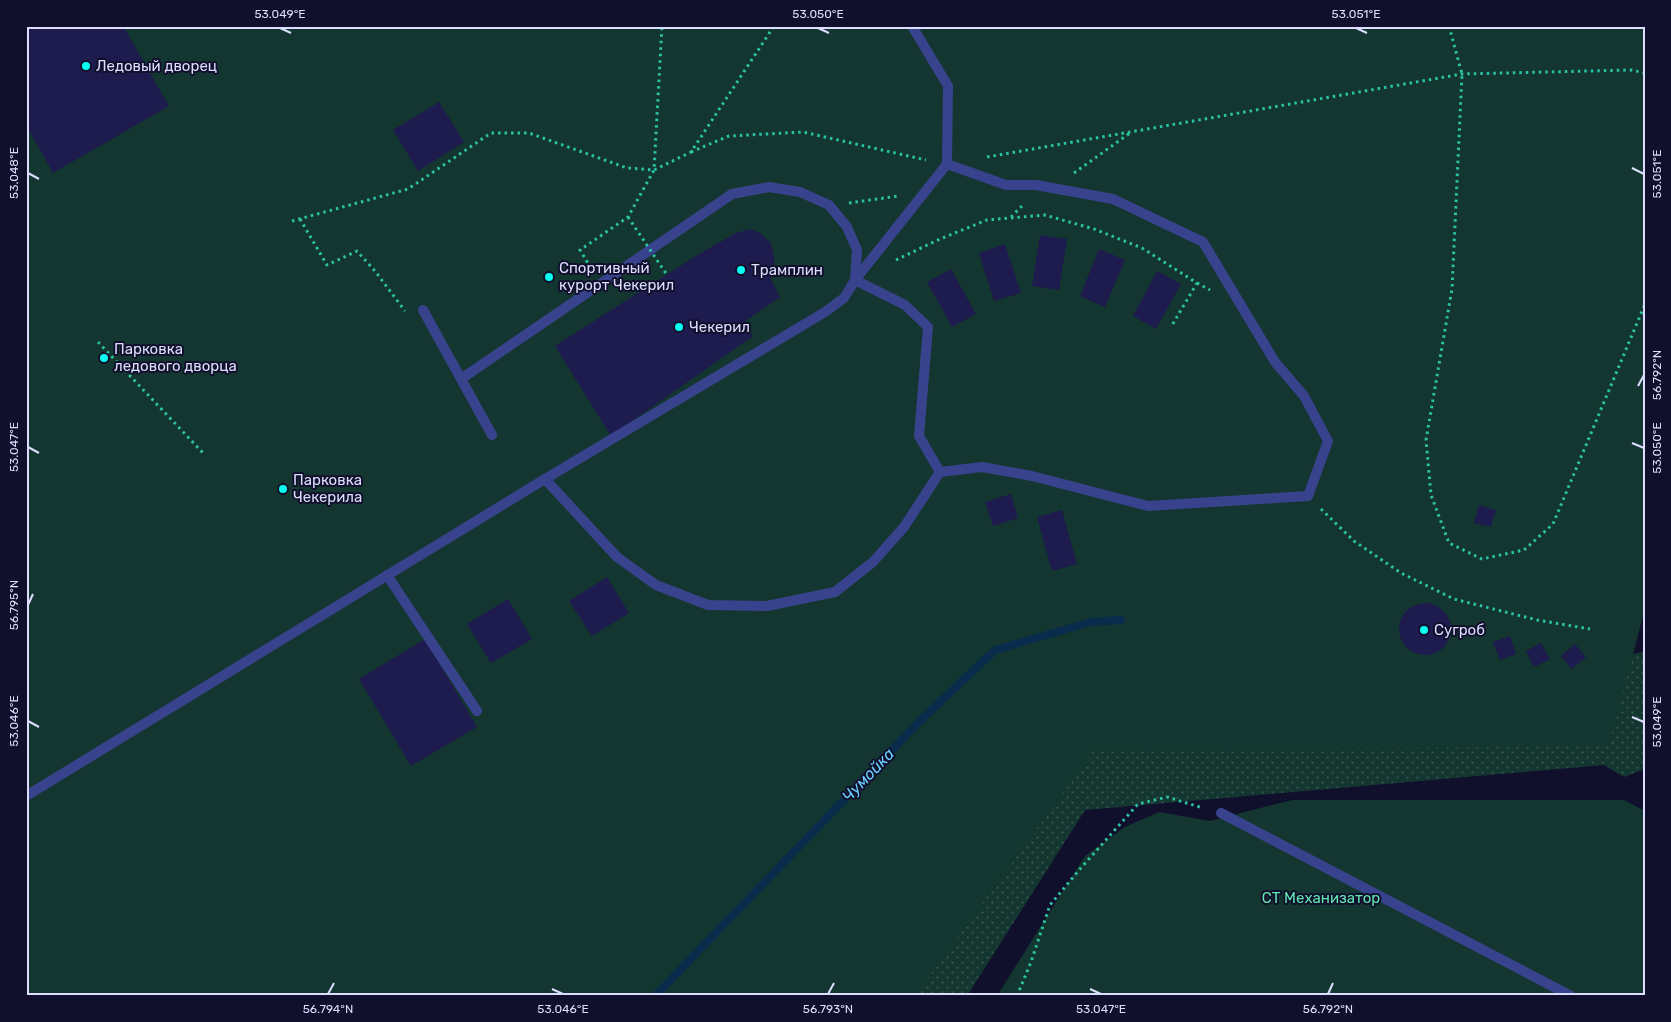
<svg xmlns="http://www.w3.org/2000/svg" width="1671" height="1022" font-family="Rubik,sans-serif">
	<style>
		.grass { fill: url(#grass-dots) }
		.green { fill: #133730 }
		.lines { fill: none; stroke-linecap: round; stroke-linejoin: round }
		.stream { stroke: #092c4d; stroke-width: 8 }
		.building { fill: #1e1b4e }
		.path { stroke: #2bc3a3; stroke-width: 3; stroke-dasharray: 2.5 4; stroke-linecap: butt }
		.lane { stroke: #39438d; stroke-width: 10 }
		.street { stroke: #39438d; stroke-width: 10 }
		.path-bridge { stroke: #2bc3a3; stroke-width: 3; stroke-dasharray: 2.5 4; stroke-linecap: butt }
		.ticks { fill: none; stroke: #dcddff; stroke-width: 2 }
		.poi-dot { fill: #08fff3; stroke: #11102c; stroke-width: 2 }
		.labels { text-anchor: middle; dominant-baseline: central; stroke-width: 4; stroke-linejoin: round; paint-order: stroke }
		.poi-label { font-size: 15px; fill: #dcddff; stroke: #11102c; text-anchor: start }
		.park-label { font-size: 15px; fill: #61e6b1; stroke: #11102c }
		.water-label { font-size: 16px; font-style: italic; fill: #6ad0ff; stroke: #11102c }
		.neatline { fill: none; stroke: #dcddff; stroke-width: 2 }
		.ticks-label { font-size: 12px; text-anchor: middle; fill: #dcddff }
	</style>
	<defs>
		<pattern id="grass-dots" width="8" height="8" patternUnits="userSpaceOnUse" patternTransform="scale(1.25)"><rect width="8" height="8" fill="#133730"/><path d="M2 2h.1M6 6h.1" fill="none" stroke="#35544f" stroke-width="1.8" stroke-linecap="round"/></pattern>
	</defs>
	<rect width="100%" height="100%" fill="#11102c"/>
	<path class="grass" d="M1645,652V769L1624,777L1604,765L1085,810L967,996H739L999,755L1371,695Z"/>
	<path class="green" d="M26,26H1645V608L1609,746L1093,751L915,996H26Z
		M1292,800H1624L1645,811V996H997L1085,856L1125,827L1159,812L1210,821Z"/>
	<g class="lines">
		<path class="stream" d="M655,996L919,722L995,650L1091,622L1121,620"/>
	</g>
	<path class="building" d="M26,26H123L169,106L53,173L26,125Z
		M439,102L464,142L418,171L393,130Z
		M750,229L760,233L771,243L775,262L770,278L780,297L744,322L753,336L611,436L555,346L699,254L736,233Z
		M1040,235L1067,239L1059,290L1032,286Z
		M1005,244L1021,293L994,301L979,253Z
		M1099,249L1125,260L1105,307L1080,296Z
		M951,269L976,314L952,327L927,282Z
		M1157,271L1181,284L1156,329L1133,316Z
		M1011,494L1018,518L993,526L985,502Z
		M1479,505L1496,510L1491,527L1474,523Z
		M1062,510L1077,564L1052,571L1037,517Z
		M607,577L629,613L592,636L569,601Z
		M508,599L532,639L491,663L467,624Z
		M1399 629a26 26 0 1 1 52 0a26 26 0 1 1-52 0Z
		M1510,636L1516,654L1500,660L1493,642Z
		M425,639L477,727L411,766L359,679Z
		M1541,643L1550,659L1534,667L1526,651Z
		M1575,644L1586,657L1572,669L1561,656Z"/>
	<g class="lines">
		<path class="path" d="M1449,26L1462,74L1452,289L1426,440L1431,495L1449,543L1482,559L1524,550L1553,524L1645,304
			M691,152L729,136L803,132L926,160
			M987,157L1462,74L1631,70L1645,73
			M1074,173L1130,133
			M849,203L898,196
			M1011,217L1024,204
			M300,219L327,265L357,251L375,271L405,311
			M292,221L408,189L491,133H529L627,168L654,170L691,152L774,26
			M896,260L940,239L987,220L1045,215L1094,229L1142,248L1197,283L1171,327
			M591,268L580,250L628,217L654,170L662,26
			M1197,283L1210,290
			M98,342L204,454
			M1321,509L1354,541L1401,573L1454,599L1537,620L1590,629
			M1017,996L1031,962L1050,905L1080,869L1138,804L1167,797L1203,808"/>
		<path class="lane" d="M912,26L948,86L947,164L855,280L905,305L928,327L919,436L940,472
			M423,310L492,435
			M545,479L617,557L656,585L708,605L767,606L835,592L873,562L904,527L940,472L982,467L1032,476L1148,506L1308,496L1328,441L1304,396L1275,362L1203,242L1113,199L1036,185H1006L947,164
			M387,575L477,711
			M26,796L545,479L825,312L844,298L855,280L857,250L847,227L829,205L800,192L769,187L732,194L461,379"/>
		<path class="street" d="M1221,813L1571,996"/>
		<path class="path-bridge" d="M628,217L667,275"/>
	</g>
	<path class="ticks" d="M280,28L291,33M818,28L829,33M1356,28L1367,33M1632,168L1644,174M28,173L39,179M1638,386L1644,375M1632,443L1644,448M28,447L39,453M28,605L33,594M1632,717L1644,722M28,721L39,727M552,989L563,994M1090,989L1101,994M328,994L334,983M828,994L834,983M1328,994L1333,983"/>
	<g class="poi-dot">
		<circle cx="86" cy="66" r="5"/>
		<circle cx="741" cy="270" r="5"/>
		<circle cx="549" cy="277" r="5"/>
		<circle cx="679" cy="327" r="5"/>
		<circle cx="104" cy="358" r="5"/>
		<circle cx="283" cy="489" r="5"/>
		<circle cx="1424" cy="630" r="5"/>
	</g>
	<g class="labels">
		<g class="poi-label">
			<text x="96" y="66">Ледовый дворец</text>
			<text x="559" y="268">Спортивный<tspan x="559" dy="17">курорт Чекерил</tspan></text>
			<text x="751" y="270">Трамплин</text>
			<text x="689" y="327">Чекерил</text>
			<text x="114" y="349">Парковка<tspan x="114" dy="17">ледового дворца</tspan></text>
			<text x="293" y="480">Парковка<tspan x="293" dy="17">Чекерила</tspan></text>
			<text x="1434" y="630">Сугроб</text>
		</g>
		<g class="park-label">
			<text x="1321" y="898">СТ Механизатор</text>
		</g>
		<g class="water-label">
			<text transform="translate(868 775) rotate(-46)">Чумойка</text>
		</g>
	</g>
	<rect width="1671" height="1022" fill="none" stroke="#11102c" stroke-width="55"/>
	<rect x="28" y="28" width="1616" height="966" class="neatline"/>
	<g class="ticks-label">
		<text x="280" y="18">53.049°E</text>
		<text x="818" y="18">53.050°E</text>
		<text x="1356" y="18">53.051°E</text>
		<text transform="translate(14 173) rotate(-90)" y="4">53.048°E</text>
		<text transform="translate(1657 174) rotate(-90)" y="4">53.051°E</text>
		<text transform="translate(1657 375) rotate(-90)" y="4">56.792°N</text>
		<text transform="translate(14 447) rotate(-90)" y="4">53.047°E</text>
		<text transform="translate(1657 448) rotate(-90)" y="4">53.050°E</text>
		<text transform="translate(14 605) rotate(-90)" y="4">56.795°N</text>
		<text transform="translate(14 721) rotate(-90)" y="4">53.046°E</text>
		<text transform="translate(1657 722) rotate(-90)" y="4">53.049°E</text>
		<text x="328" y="1013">56.794°N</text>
		<text x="563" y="1013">53.046°E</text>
		<text x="828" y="1013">56.793°N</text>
		<text x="1101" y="1013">53.047°E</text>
		<text x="1328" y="1013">56.792°N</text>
	</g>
</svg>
